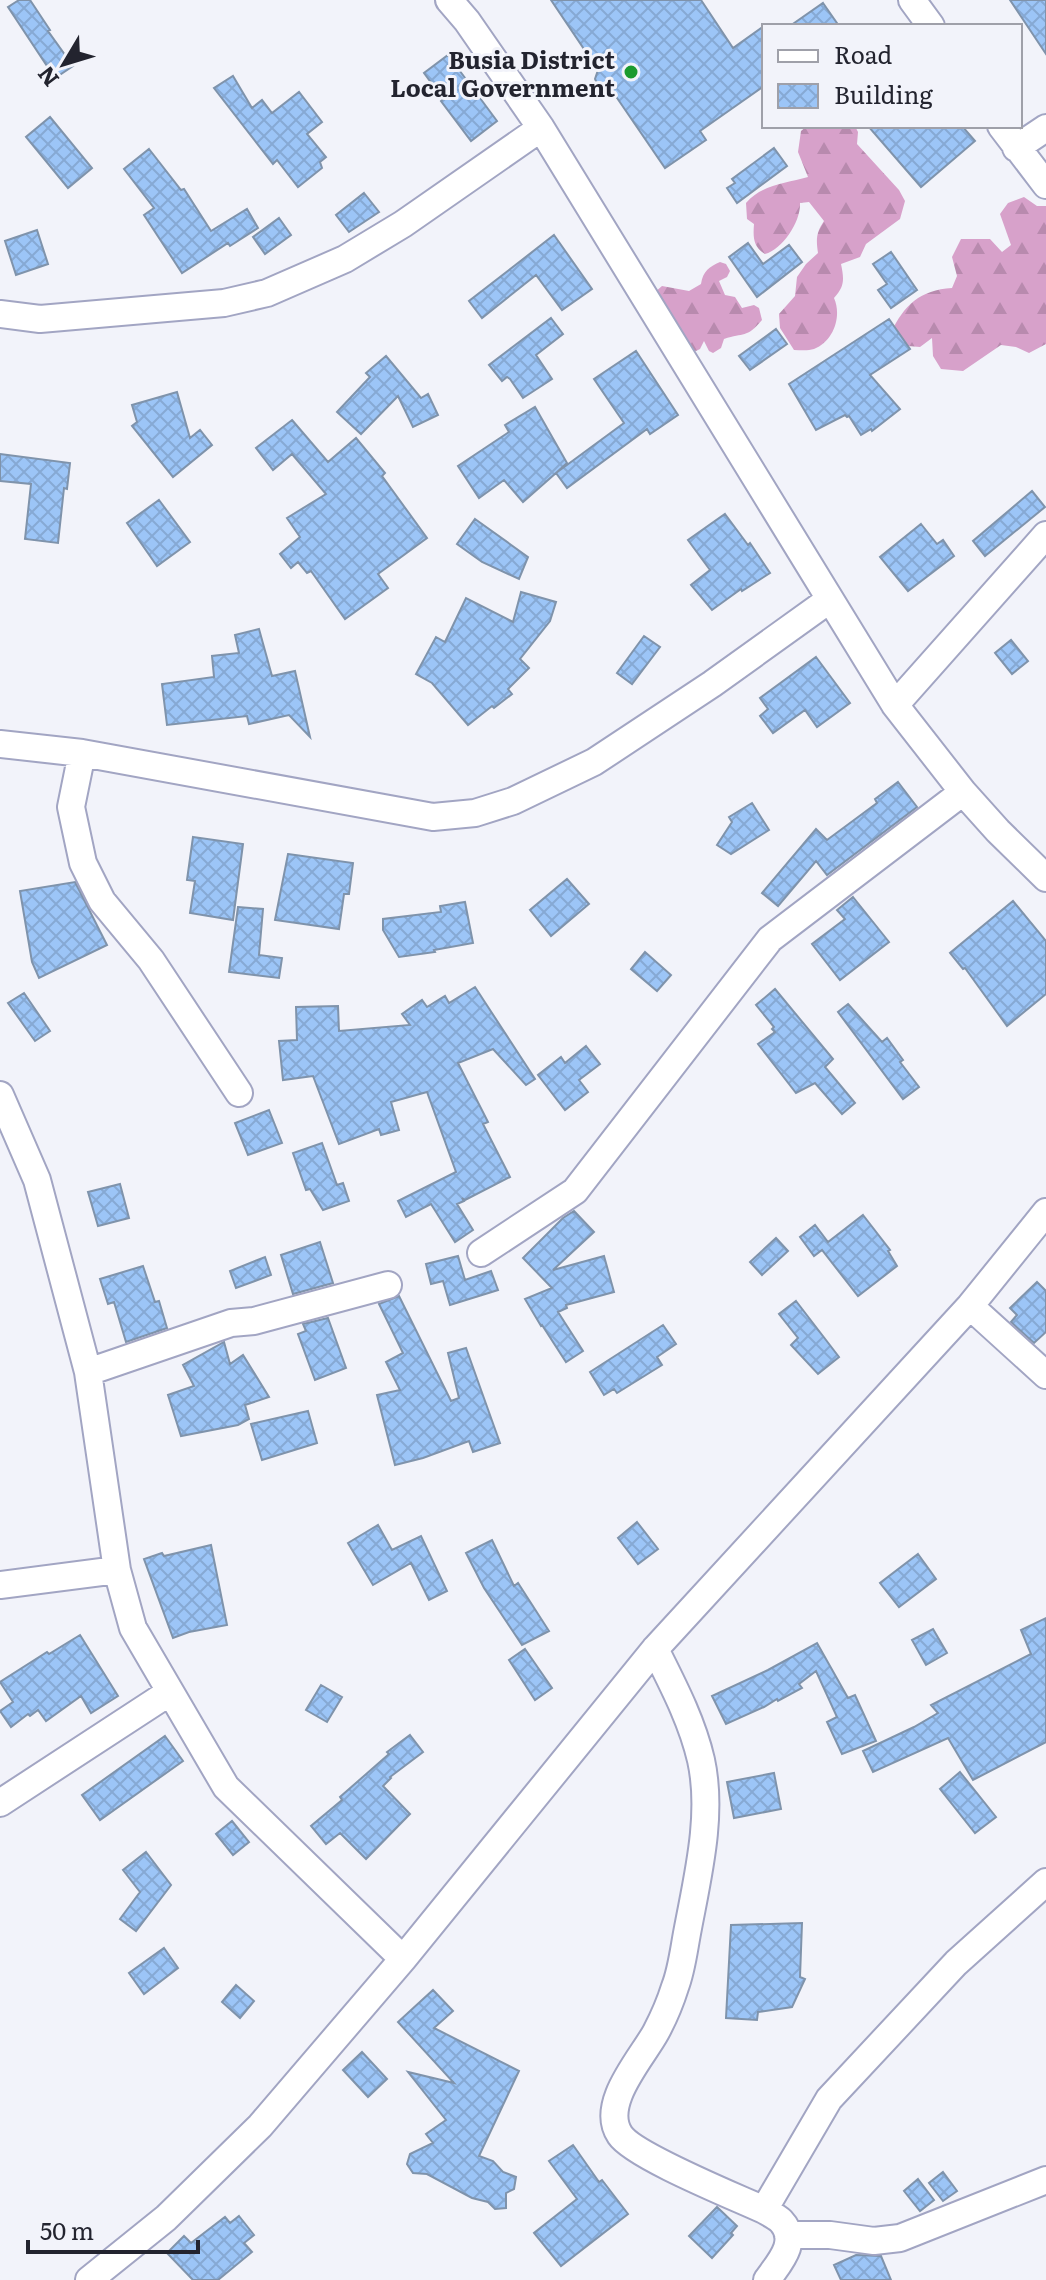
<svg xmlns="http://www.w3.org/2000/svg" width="1046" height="2280" font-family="Literata,serif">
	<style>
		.forest { fill: url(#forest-firs) }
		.building { fill: url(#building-cross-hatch); stroke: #7f93ab; stroke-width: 2 }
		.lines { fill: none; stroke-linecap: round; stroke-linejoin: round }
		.minor-casing { stroke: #a2a5c3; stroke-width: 30 }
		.minor { stroke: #fff; stroke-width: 26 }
		.poi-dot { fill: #1b9a2e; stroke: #f2f3fa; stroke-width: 3 }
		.labels { text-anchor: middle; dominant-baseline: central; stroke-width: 6; stroke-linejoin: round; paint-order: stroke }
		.poi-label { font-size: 24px; font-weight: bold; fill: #23242f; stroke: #f2f3fa; text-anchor: end }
	</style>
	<defs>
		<pattern id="forest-firs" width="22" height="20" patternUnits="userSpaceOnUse" patternTransform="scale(2)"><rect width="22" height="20" fill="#d7a1ca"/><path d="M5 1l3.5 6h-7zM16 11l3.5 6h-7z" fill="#b88aae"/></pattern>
		<pattern id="building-cross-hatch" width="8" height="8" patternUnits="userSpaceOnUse" patternTransform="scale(2)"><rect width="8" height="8" fill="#9cc5f7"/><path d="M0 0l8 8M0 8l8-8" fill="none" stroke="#86a9d4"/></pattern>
	</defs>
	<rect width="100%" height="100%" fill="#f2f3fa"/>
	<path class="forest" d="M807,126H855L858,132L857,144L899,190L905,201L900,219L866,244L860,257L841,264C844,279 845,286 834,298C842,316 834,341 814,349C808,351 800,350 794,350L780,328L779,314L795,296L797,277L806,264L818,253C816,239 816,233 824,221L809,202L800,203C801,221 783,249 765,254C753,247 753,237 754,224L747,219L746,203C761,185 786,183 808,177L798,152L801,131Z
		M1024,197L1037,206H1046V344L1029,353L1016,347L1001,345L963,371L941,369L933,356L932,338L920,347L896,345L891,333C904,305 920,290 952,288L957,276L952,257L961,239H990L1002,252L1011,245L1000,214L1008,203Z
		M720,262L726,264L730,271L727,277L719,281L725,295L735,297L742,308L754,305L759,308L762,320C746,339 744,332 724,339L721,348L713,353L709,351L704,341L700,349L696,351L687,348L655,292L662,286L689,291L701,284C703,271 709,267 720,262Z"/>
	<path class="building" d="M19,0H30L50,30L48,31L73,66L55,78L8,7Z
		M551,0H701L733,48L764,26V86L700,131L706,140L665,168L615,95L600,90L595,79L598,70Z
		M1010,0H1046V54Z
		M823,3L839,26H790Z
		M448,55L497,121L471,141L441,101L443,99L424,73Z
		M233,76L252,108L262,100L272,113L299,92L322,122L307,134L326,157L320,162L322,168L298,187L277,160L273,164L214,88Z
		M50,117L92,168L68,188L26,137Z
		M868,126H962L975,141L921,187Z
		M774,148L787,166L737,203L727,188L735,183L732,179Z
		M149,149L181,190L184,189L211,231L247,209L258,228L230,246L228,243L182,273L144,215L154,208L124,169Z
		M364,193L379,212L349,232L336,215Z
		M279,218L291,235L265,254L253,237Z
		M37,230L48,264L16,275L5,241Z
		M554,235L592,289L562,310L536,275L482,318L469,301Z
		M748,243L763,264L789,245L802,262L757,297L729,257Z
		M891,252L917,290L891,308L878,290L887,284L873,264Z
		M551,318L563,334L536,355L552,379L523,398L510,379L507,377L502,381L489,365Z
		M889,319L910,349L870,375L900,409L872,431L871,429L861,435L849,416L847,417L845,415L816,430L789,384Z
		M776,329L787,344L750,370L739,356Z
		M636,351L678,415L650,434L647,429L567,488L556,473L523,502L504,480L479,498L458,466L509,432L505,425L535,407L567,463L556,473L624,423L594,379Z
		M386,356L421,398L428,394L438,415L413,427L398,396L361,434L337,412L370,377L366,373Z
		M177,392L190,438L200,430L212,445L173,477L132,426L137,422L132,405Z
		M292,420L328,462L356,438L385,473L382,476L427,538L378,574L388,588L345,619L311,571L307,573L298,562L291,568L280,554L300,537L287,518L326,494L292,454L273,470L256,448Z
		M0,454L70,463L67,489L64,488L58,543L25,539L31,484L0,481Z
		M1032,491L1045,507L985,556L973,541Z
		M159,500L190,542L157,566L127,523Z
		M725,514L748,545L750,543L770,573L742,591L741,589L712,610L691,585L710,570L688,540Z
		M475,519L528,557L519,579L482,562L457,544Z
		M921,524L937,544L943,540L954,556L908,591L880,557Z
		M521,592L556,602L550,621L520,659L529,668L508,689L512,694L494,708L492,706L468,725L432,683L416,674L436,637L445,642L466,598L513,622Z
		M259,629L272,676L295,671L310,737L289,715L249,724L247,716L167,725L162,684L214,677L212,656L239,653L235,635Z
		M644,636L660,647L632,684L617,673Z
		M1011,640L1028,661L1012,674L995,653Z
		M816,657L850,703L817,727L805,710L773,733L760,716L768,709L760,698Z
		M898,782L917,807L827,875L816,861L778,906L762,893L816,829L827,840L877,803L875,799Z
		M752,803L769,830L731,854L717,845L732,822L729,817Z
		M193,837L243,844L233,920L190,913L195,881L187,880Z
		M288,854L353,863L349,894H344L339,929L275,920Z
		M567,879L589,904L551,936L530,910Z
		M75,882L107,945L39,978L32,962L20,891Z
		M853,897L889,942L840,980L812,944L845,919L837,910Z
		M1013,901L1046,941V994L1007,1026L965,968L963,969L950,953Z
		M465,902L473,943L434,950L435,952L399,957L383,930V919L441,912L440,906Z
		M238,907L263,909L259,955L282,958L279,978L229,972Z
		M645,952L671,975L657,991L631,969Z
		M475,987L535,1079L526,1085L493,1049L458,1063L488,1122L483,1124L510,1177L465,1200L462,1198L464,1201L457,1204L473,1230L455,1242L431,1204L406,1217L398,1201L456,1172L427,1092L391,1102L399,1130L381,1135L379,1129L339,1144L313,1076L283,1080L279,1041L297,1040L296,1007L338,1006L339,1031L410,1025L402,1014L422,1000L427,1007L445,996L449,1003Z
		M775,989L833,1059L825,1067L855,1103L842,1114L815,1083L796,1093L758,1044L775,1032L772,1029L774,1027L756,1005Z
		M24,993L50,1031L35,1041L8,1003Z
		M848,1004L882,1042L887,1038L903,1060L900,1062L919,1087L903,1099L838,1012Z
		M586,1046L600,1064L579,1080L588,1092L565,1110L538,1075L561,1057L565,1063Z
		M269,1110L282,1143L248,1155L235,1123Z
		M322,1143L337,1185L343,1183L349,1201L323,1210L310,1189L306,1190L293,1153Z
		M120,1184L129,1218L98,1226L88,1192Z
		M574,1211L594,1232L553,1270L604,1256L614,1292L566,1305L567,1308L558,1312L583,1351L566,1362L542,1325L541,1326L525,1299L552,1288L523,1258L563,1218Z
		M863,1215L890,1250L888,1251L897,1266L858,1296L822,1250L814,1256L800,1237L815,1225L828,1242Z
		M776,1238L788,1251L762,1275L750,1262Z
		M320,1242L333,1283L293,1294L281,1255Z
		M458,1256L465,1280L491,1271L498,1290L450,1305L443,1281L431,1284L426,1264Z
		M265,1257L271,1275L236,1288L230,1271Z
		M143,1266L155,1302L159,1301L167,1328L126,1342L114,1302L108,1304L100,1279Z
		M1037,1282L1046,1291V1332L1034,1343L1011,1322L1017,1315L1010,1308Z
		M399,1296L451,1401L459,1398L448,1353L466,1348L500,1443L473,1452L469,1441L423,1458L395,1465L377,1395L400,1390L386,1362L403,1353L379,1304Z
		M796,1301L839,1357L818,1374L791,1345L798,1338L779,1314Z
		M328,1318L346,1368L315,1380L298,1334L306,1331L303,1324Z
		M663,1325L676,1344L657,1357L662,1365L617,1393L614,1389L604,1395L590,1372Z
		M224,1342L230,1364L243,1355L269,1397L245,1405L249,1419L238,1425L181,1436L168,1395L194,1386L183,1365Z
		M308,1411L317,1443L262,1460L251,1424Z
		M637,1522L658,1549L638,1564L618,1538Z
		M378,1525L392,1550L421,1536L447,1591L429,1600L411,1563L373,1585L348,1543Z
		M492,1540L514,1586L518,1583L549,1631L522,1645L484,1588L466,1553Z
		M211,1545L227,1625L189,1632L173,1638L144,1559L162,1553L164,1556Z
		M918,1554L936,1579L899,1607L880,1583Z
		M1046,1618V1742L973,1780L948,1738L873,1772L863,1751L914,1727L938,1713L931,1705L1031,1654L1021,1630Z
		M933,1629L947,1653L926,1665L912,1640Z
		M80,1635L118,1696L91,1713L81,1696L46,1721L38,1710L30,1716L28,1714L11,1727L0,1711L13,1702L0,1682L47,1652L49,1654Z
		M817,1643L848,1698L855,1695L876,1741L842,1754L827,1722L837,1717L816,1671L799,1684L802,1688L778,1701L777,1699L764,1707L726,1724L712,1696L768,1670Z
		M525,1649L552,1688L535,1700L509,1660Z
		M321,1685L342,1697L327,1722L306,1710Z
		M410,1735L423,1752L390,1777L391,1778L383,1786L410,1814L366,1859L340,1833L326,1844L311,1826L342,1800L340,1797L389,1754L387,1752Z
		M165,1736L183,1761L100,1820L82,1795Z
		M960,1772L996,1817L975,1833L940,1789Z
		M774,1773L781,1809L734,1818L727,1782Z
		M232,1821L249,1842L233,1855L216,1834Z
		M146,1852L171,1885L136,1931L120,1919L140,1892L123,1870Z
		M802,1923L800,1977L805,1979L792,2007L758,2012L757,2020L726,2018L731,1925Z
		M164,1948L178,1968L144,1994L129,1973Z
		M236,1985L254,2001L240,2018L222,2002Z
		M433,1990L453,2011L434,2028L519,2071L479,2156L493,2161L503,2172L516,2177L514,2189L506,2193V2208L495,2209L488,2202L472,2198L427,2174L413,2173L407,2164L410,2154L433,2143L426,2134L446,2120L408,2072L454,2083L398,2022Z
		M362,2052L387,2079L368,2097L343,2070Z
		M573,2145L599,2182L602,2180L628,2214L561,2266L534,2233L577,2199L549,2161Z
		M943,2172L957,2191L943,2201L929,2183Z
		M918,2179L934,2200L920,2211L904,2191Z
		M717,2207L737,2226L731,2233L733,2235L712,2258L689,2236Z
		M239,2216L254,2235L244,2243L252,2252L218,2280H193L167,2253L184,2236L191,2243L225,2217L230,2223Z
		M856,2255L881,2256L891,2280H841L834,2265Z"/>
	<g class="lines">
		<defs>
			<path id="minor" d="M449,0L467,21L541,128L895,705L963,792L998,831L1046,878
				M912,0L931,26
				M1001,126L1046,185
				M1016,148L1046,128
				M0,314L40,319L224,303L267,293L345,259L403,224L541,128
				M895,705L1046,535
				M0,744L82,753L433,817L475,813L513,801L594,762L712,684L829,600
				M82,753L71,807L83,863L102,901L151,960L239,1093
				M0,1095L37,1180L88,1372L117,1570L133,1628L226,1787L403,1959
				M481,1253L575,1191L770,939L963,792
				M970,1306L1046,1375
				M88,1372L231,1323L254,1321L388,1285
				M0,1585L117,1570
				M655,1649C673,1685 692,1721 701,1760C713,1814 698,1875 688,1928C684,1948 682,1969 675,1987C670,2003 664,2017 656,2032C642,2058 599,2104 620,2135C634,2156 736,2197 764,2210C769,2213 777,2217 781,2221C800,2241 779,2263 767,2280
				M0,1803L170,1692
				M764,2210L829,2099L956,1963L1046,1882
				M788,2235H830L874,2241L900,2238L1046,2180
				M89,2280L166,2218L260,2126L403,1959L655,1649L970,1306L1046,1212"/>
		</defs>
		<use href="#minor" class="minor-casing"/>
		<use href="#minor" class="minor"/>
	</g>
	<circle class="poi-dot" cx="631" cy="72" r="8"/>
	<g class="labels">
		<g class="poi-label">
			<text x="615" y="58">Busia District<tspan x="615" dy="28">Local Government</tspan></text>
		</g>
	</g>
	<rect x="762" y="24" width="260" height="104" fill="#f2f3fa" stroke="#9fa0a9" stroke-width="2"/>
	<rect x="778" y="50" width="40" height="12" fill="#ffffff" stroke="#9fa0a9" stroke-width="2"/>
	<text x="834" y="64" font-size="24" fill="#23242f">Road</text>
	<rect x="778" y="84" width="40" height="24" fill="url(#building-cross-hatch)" stroke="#9fa0a9" stroke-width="2"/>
	<text x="834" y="104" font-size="24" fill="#23242f">Building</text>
	<g transform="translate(64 64) rotate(232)" stroke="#f2f3fa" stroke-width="6" paint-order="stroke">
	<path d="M0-6L14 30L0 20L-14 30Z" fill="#23242f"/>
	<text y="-12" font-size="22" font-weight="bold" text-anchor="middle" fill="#23242f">N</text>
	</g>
	<path d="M28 2240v12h170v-12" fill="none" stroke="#23242f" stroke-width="4"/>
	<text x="40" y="2240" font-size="24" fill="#23242f" stroke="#f2f3fa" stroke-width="6" paint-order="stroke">50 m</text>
</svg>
